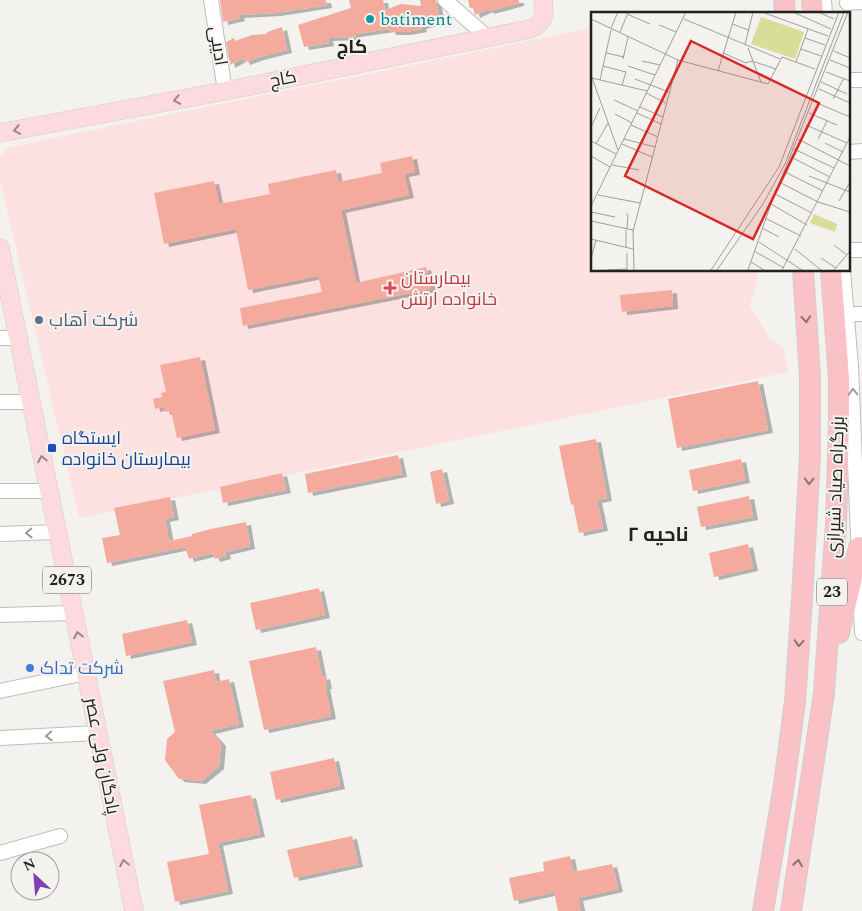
<svg xmlns="http://www.w3.org/2000/svg" width="862" height="911" font-family="Spectral,Cairo,serif">
	<style>
		.medical { fill: #fce1e0 }
		.building { fill: #f4aa9d; filter: url(#shadow) }
		.lines { fill: none; stroke-linecap: round; stroke-linejoin: round }
		.minor-casing { stroke: #bfbdb9; stroke-width: 16 }
		.major-casing { stroke: #cecece; stroke-width: 19 }
		.highway-casing { stroke: #cecece; stroke-width: 22 }
		.minor { stroke: #fff; stroke-width: 14 }
		.major { stroke: #fcdadd; stroke-width: 18 }
		.highway { stroke: #fac1c6; stroke-width: 20 }
		.oneway { stroke: #998788 }
		.oneway2 { stroke: #8e7172 }
		.oneway3 { stroke: #9b9b9a }
		.culture-dot { fill: #0f9aa8; stroke: #f4f2ee; stroke-width: 2 }
		.health-dot { fill: #e0444e; stroke: #f4f2ee; stroke-width: 2 }
		.service-dot { fill: #5c6f8a; stroke: #f4f2ee; stroke-width: 2 }
		.transit-dot { fill: #1a4fb4; stroke: #f4f2ee; stroke-width: 2 }
		.shop-dot { fill: #3f7fe0; stroke: #f4f2ee; stroke-width: 2 }
		.labels { text-anchor: middle; dominant-baseline: central; stroke-width: 4; stroke-linejoin: round; paint-order: stroke }
		.shield { fill: #f4f2ee; stroke: #60605d; stroke-width: 1 }
		.shield-label { font-size: 16px; font-weight: bold; fill: #21211f }
		.culture-label { font-size: 18px; fill: #0d838f; stroke: #f4f2ee; text-anchor: start }
		.street-label { font-size: 18px; fill: #21211f; stroke: #f4f2ee }
		.health-label { font-size: 18px; fill: #be3a42; stroke: #f4f2ee; text-anchor: start }
		.service-label { font-size: 18px; fill: #4e5e75; stroke: #f4f2ee; text-anchor: start }
		.transit-label { font-size: 18px; fill: #164399; stroke: #f4f2ee; text-anchor: start }
		.shop-label { font-size: 18px; fill: #366cbe; stroke: #f4f2ee; text-anchor: start }
		.neighbourhood-label { font-size: 19px; font-weight: bold; fill: #21211f; stroke: #f4f2ee }
		.quarter-label { font-size: 20px; font-weight: bold; fill: #21211f; stroke: #f4f2ee }
		.inset-road { fill: none; stroke: #a09e9b; stroke-width: 1 }
		.view { fill: #d62828; fill-opacity: 0.15; stroke: #d62828; stroke-width: 2.5 }
		.inset-edge { fill: none; stroke: #21211f; stroke-width: 2.5 }
	</style>
	<defs>
		<filter id="shadow"><feDropShadow dx="5" dy="3" stdDeviation="0" flood-color="#0004"/></filter>
	</defs>
	<rect width="100%" height="100%" fill="#f4f2ee"/>
	<path class="medical" d="M592,28V270H759L750,306L767,335L784,349L788,372L79,518L0,180V155L10,147Z"/>
	<path class="building" d="M220,0H326L327,5L276,13L239,15L240,18L223,22Z
		M349,0H383L385,10L401,4L421,6L420,0H436L440,21L421,26L422,29L406,32H391L390,29L355,34L356,37L328,38L329,43L304,47L298,25L351,8Z
		M468,0H519V3L489,11L488,9L475,15L473,8H470Z
		M282,27L287,50L259,57L245,62L243,58L230,65L226,42L234,38L235,41L252,35L267,34V32Z
		M412,156L415,172L404,174L409,195L341,210L356,283L426,267L431,289L243,326L240,308L322,292L318,276L248,290L236,229L164,244L154,193L214,181L219,204L270,194L268,184L336,170L338,182L382,173L380,163Z
		M672,290L673,306L622,312L620,295Z
		M200,357L215,430L177,438L171,411L165,412L164,407L155,409L153,399L162,397L161,393L166,392L160,365Z
		M758,381L768,430L677,448L668,399Z
		M596,439L607,498L597,500L603,528L579,533L573,504L571,505L559,446Z
		M398,455L402,474L308,493L305,474Z
		M741,459L745,480L693,491L689,470Z
		M442,469L449,501L436,504L430,472Z
		M282,473L286,490L223,503L220,487Z
		M749,496L753,517L701,527L697,507Z
		M170,497L174,517L165,519L169,541L192,536V534L211,529L246,522L250,546L225,552L226,556L215,559L213,553L189,559L185,547L107,563L102,538L120,535L114,508Z
		M748,544L753,568L714,577L709,553Z
		M319,588L325,615L256,630L250,603Z
		M187,620L192,642L126,656L122,634Z
		M316,647L322,677L325,676L327,686H325L331,716L264,730L249,661Z
		M214,670L216,682L229,679L239,724L210,731L221,743L219,766L201,781L179,779L165,760L167,739L175,732L163,681Z
		M334,758L340,786L276,800L270,772Z
		M251,795L260,834L218,843L228,891L175,902L167,862L209,854L199,805Z
		M352,836L358,864L294,878L287,850Z
		M570,856L573,872L612,864L618,889L578,898L581,911H558L554,892L514,901L509,878L544,871L543,862Z"/>
	<g class="lines">
		<defs>
			<path id="minor" d="M211,0L225,91
				M445,0L488,38
				M824,0L825,14
				M847,3L862,2
				M848,80H862
				M849,152L862,151
				M848,250H862
				M843,270L851,366L862,633
				M847,314H862
				M0,338H18
				M0,402H31
				M0,491H49
				M0,534L57,532
				M0,615L73,613
				M0,691L86,673
				M0,738L98,733
				M0,853L60,836"/>
			<path id="major" d="M0,133L225,91L530,29C545,23 545,15 543,0
				M0,248L134,911"/>
			<path id="highway" d="M784,0L785,14
				M812,0L813,14
				M839,633L859,547
				M763,911L784,785L795,701L802,599L810,456V376L803,270
				M791,911L824,693L836,525L839,422V379L831,270"/>
		</defs>
		<use href="#minor" class="minor-casing"/>
		<use href="#major" class="major-casing"/>
		<use href="#highway" class="highway-casing"/>
		<use href="#minor" class="minor"/>
		<use href="#major" class="major"/>
		<use href="#highway" class="highway"/>
	</g>
	<defs><path id="oneway-chevron" d="M-2-3.5L2.5 0L-2 3.5" fill="none" stroke-width="1.6" stroke-linecap="round" stroke-linejoin="round" transform="scale(1.25)"/></defs>
	<g class="oneway">
		<use href="#oneway-chevron" transform="translate(177 100) rotate(169)"/>
		<use href="#oneway-chevron" transform="translate(17 130) rotate(169)"/>
		<use href="#oneway-chevron" transform="translate(42 459) rotate(-101)"/>
		<use href="#oneway-chevron" transform="translate(78 635) rotate(-101)"/>
		<use href="#oneway-chevron" transform="translate(124 863) rotate(-101)"/>
	</g>
	<g class="oneway2">
		<use href="#oneway-chevron" transform="translate(806 319) rotate(86)"/>
		<use href="#oneway-chevron" transform="translate(809 481) rotate(93)"/>
		<use href="#oneway-chevron" transform="translate(799 643) rotate(94)"/>
		<use href="#oneway-chevron" transform="translate(798 863) rotate(-81)"/>
	</g>
	<g class="oneway3">
		<use href="#oneway-chevron" transform="translate(853 392) rotate(-92)"/>
		<use href="#oneway-chevron" transform="translate(29 533) rotate(179)"/>
		<use href="#oneway-chevron" transform="translate(49 736) rotate(177)"/>
	</g>
	<circle class="culture-dot" cx="370" cy="19" r="5"/>
	<path class="health-dot" d="M387.5 280.5h5v5h5v5h-5v5h-5v-5h-5v-5h5z"/>
	<circle class="service-dot" cx="39" cy="320" r="5"/>
	<rect class="transit-dot" x="47" y="443" width="10" height="10" rx="2.5"/>
	<circle class="shop-dot" cx="30" cy="668" r="5"/>
	<g class="labels">
		<g class="shield">
			<rect x="43" y="566.5" width="48" height="27" rx="4"/>
			<rect x="817" y="578.5" width="30" height="27" rx="4"/>
		</g>
		<g class="shield-label">
			<text x="67" y="580">2673</text>
			<text x="832" y="592">23</text>
		</g>
		<g class="culture-label">
			<text x="380" y="19">batiment</text>
		</g>
		<g class="street-label">
			<text transform="translate(218 46) rotate(81)">ادیبی</text>
			<text transform="translate(283 79) rotate(-11)">کاج</text>
			<text transform="translate(836 487) rotate(-88)">بزرگراه صیاد شیرازی</text>
			<text transform="translate(102 756) rotate(79)">پادگان ولی عصر</text>
		</g>
		<g class="health-label">
			<text x="401" y="278">بیمارستان<tspan x="401" dy="21">خانواده ارتش</tspan></text>
		</g>
		<g class="service-label">
			<text x="49" y="320">شرکت آهاب</text>
		</g>
		<g class="transit-label">
			<text x="62" y="438">ایستگاه<tspan x="62" dy="21">بیمارستان خانواده</tspan></text>
		</g>
		<g class="shop-label">
			<text x="40" y="668">شرکت تداک</text>
		</g>
		<g class="neighbourhood-label">
			<text x="352" y="47">کاج</text>
		</g>
		<g class="quarter-label">
			<text x="658" y="535">ناحیه ۲</text>
		</g>
	</g>
	<g transform="translate(591 12)">
		<rect width="259" height="259" fill="#f4f2ee"/>
		<path d="M170,5L213,20L204,47L160,32ZM223,202L246,212L244,220L219,211Z" fill="#d8dd98"/>
		<path class="inset-road" d="M171,0L237,24M202,0L240,17M227,0L243,7M36,2L59,12M0,7L87,48L177,72L191,45L224,57M93,7L189,47M142,12L157,18M68,13L85,20M20,16L27,0M29,20L37,1M214,26L234,33M154,33L162,0M157,36L170,70M210,37L230,44M243,39L259,46M15,41L33,45M132,41L155,51L161,49L185,57M32,47L37,25M239,48L259,56M51,49L69,53M205,50L217,17M12,54L35,60L31,73M37,54L64,63M127,59L145,0M235,60L259,69M0,63L27,138M1,66L56,79M44,67L78,80M9,68L20,18M230,70L256,82M228,77L259,91M55,81L75,91M242,87L253,66M23,88L47,99M226,91L259,105M49,95L72,105M46,101L70,112M218,101L246,113M24,102L41,111M40,113L67,125M215,113L256,131M0,115L9,96M33,127L64,135M207,127L259,154M227,127L236,109M0,129L25,142M234,131L252,140M5,132L17,111M31,132L61,145M203,137L243,156M0,144L19,155M200,145L239,165M21,153L48,158M194,160L232,179M218,164L259,180M190,171L227,190L259,200M184,182L221,201M7,183L49,191M248,189L259,170M180,192L216,213M0,194L95,0M0,200L24,205M35,202L37,203L36,217M174,206L210,224M0,209L42,218M171,216L188,225M0,227L42,237M168,230L211,258M243,233L256,243M35,235V218M204,237L230,258M163,239L193,256M36,241V258M230,246L245,256M0,247L5,228M160,250L173,258M16,258L36,257M43,258L42,219L87,48M120,258L188,155L248,0M126,258L172,192L194,152L253,0M157,258L180,192L257,0M191,258L259,125M243,258L259,239"/>
		<path class="view" d="M100,29L228,91L162,227L34,164Z"/>
		<rect width="259" height="259" class="inset-edge"/>
	</g>
	<g transform="translate(35 876) rotate(334)"><circle r="24" fill="#f4f2ee" stroke="#a09e9b"/>
	<path d="M0-4L9 19L0 12L-9 19Z" fill="#803fb3"/>
	<text y="-8" font-size="14" font-weight="bold" text-anchor="middle" fill="#21211f">N</text>
	</g>
</svg>
